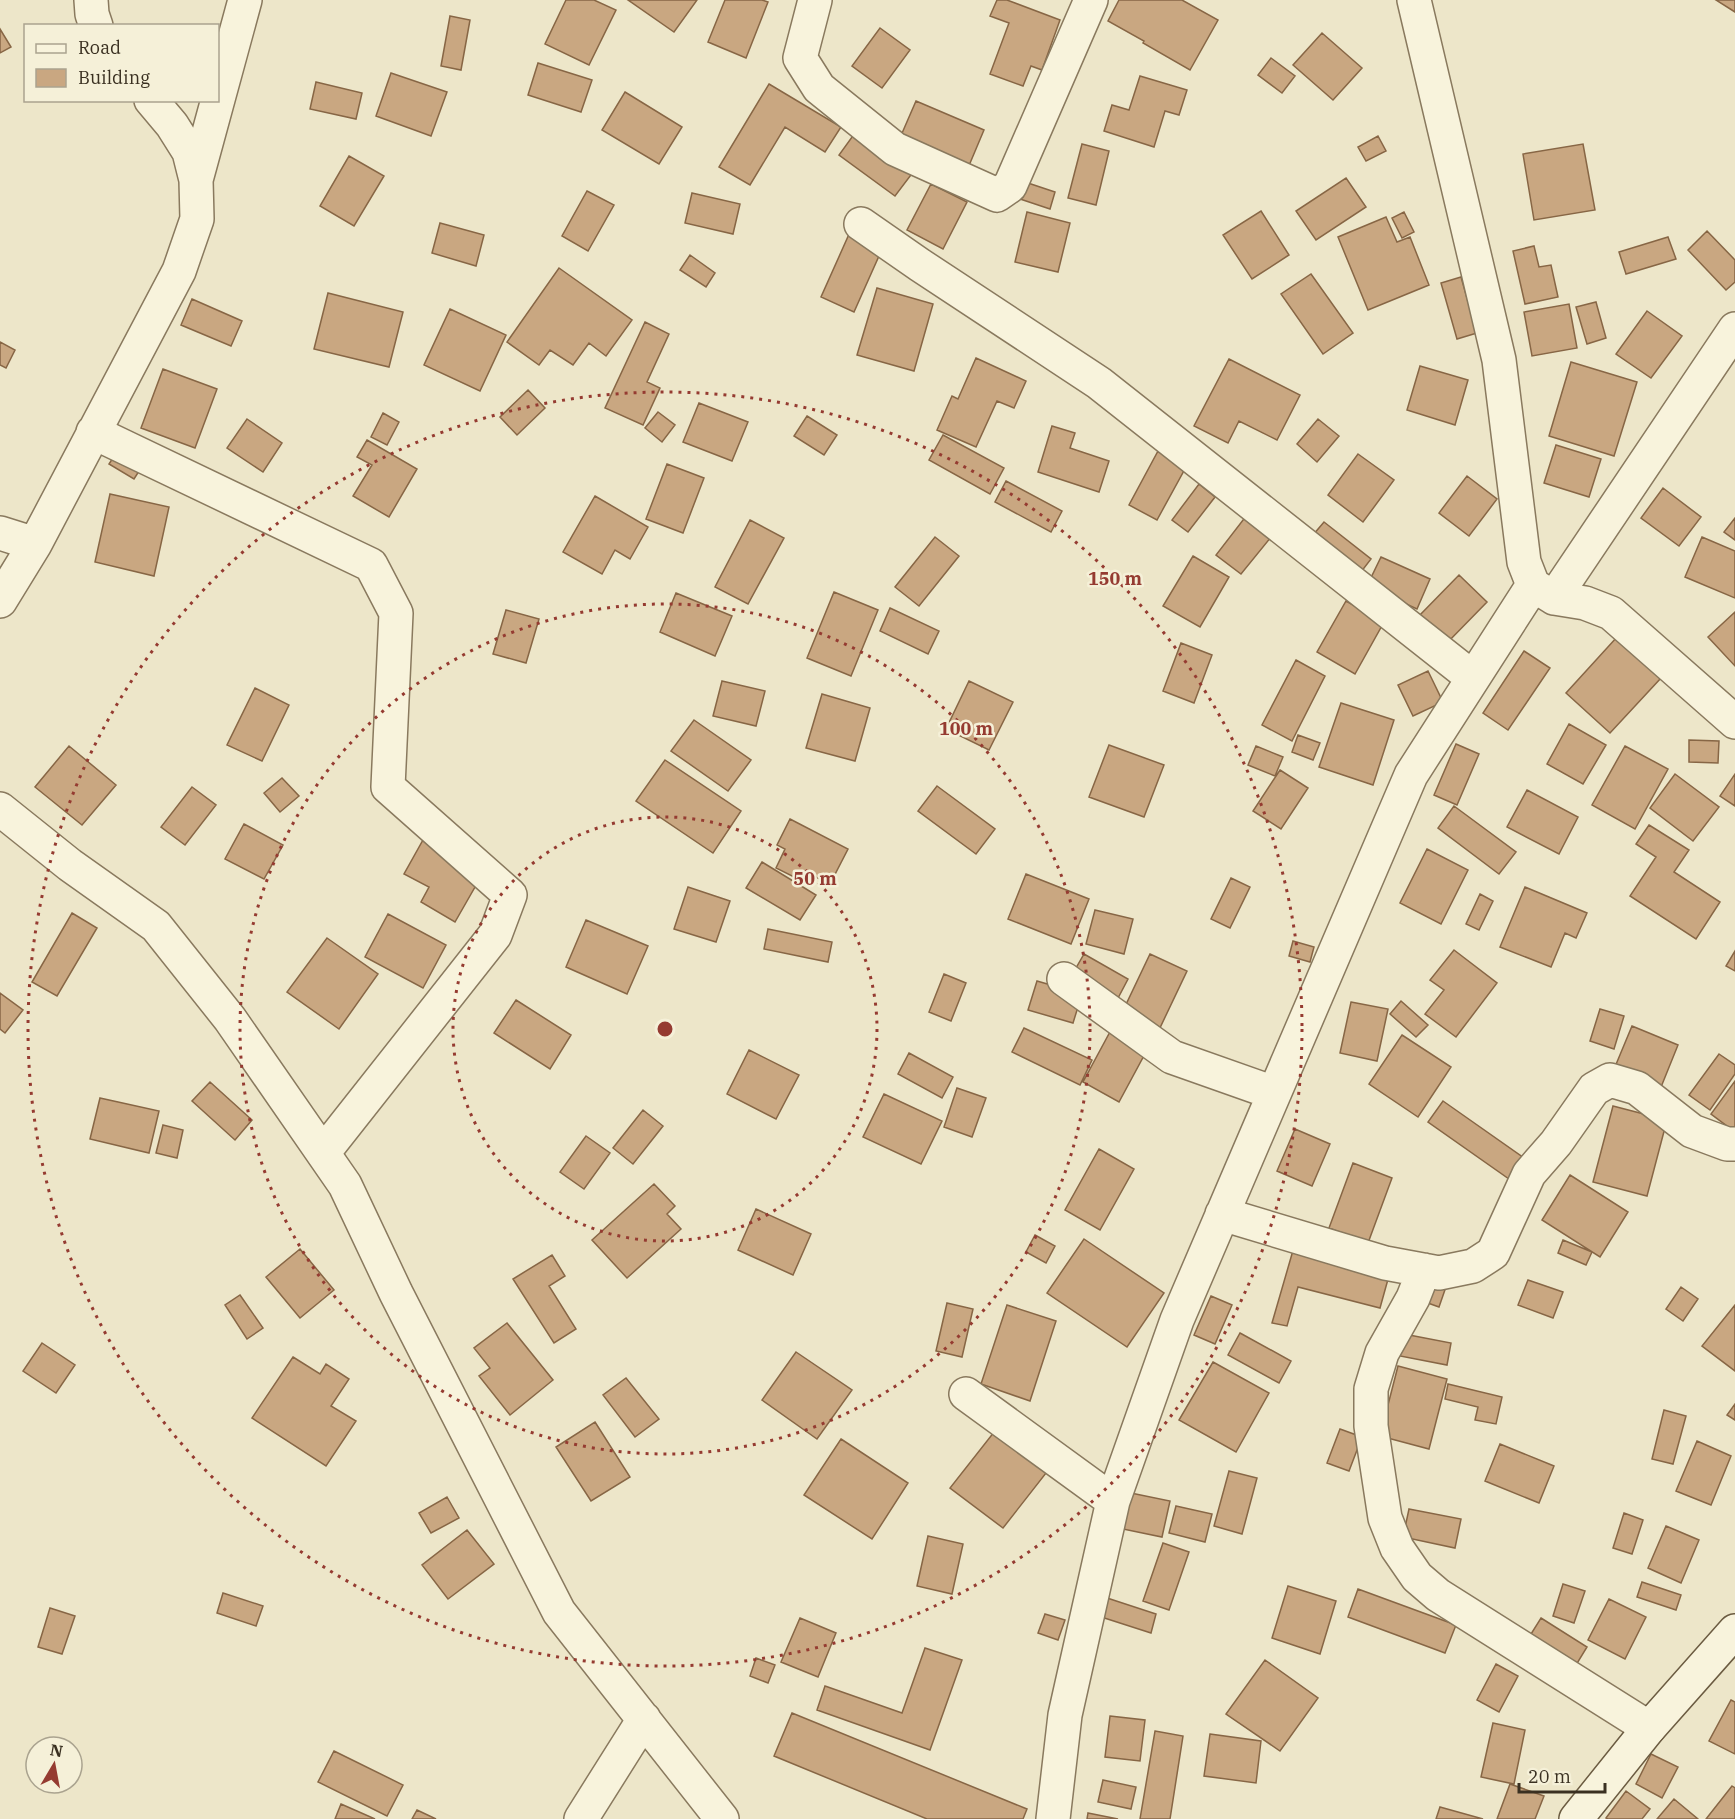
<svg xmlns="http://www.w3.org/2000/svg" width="1735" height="1819" font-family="'IBM Plex Serif',serif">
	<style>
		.building { fill: #c9a781; stroke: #876645; stroke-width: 1.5 }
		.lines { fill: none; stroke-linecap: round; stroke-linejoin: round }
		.street-casing { stroke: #89795e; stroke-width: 36 }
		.secondary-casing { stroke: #6b5b41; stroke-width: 36 }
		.street { stroke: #f8f3dc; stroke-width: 33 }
		.secondary { stroke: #f8f3dc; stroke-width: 33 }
		.ring { fill: none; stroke: #953b31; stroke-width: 3; stroke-dasharray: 3 6 }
		.centre { fill: #953b31; stroke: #f5f0d8; stroke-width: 3 }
		.ring-label { font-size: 18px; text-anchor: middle; font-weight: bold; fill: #953b31; stroke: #f5f0d8; stroke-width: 5; stroke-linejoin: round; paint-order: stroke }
	</style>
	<rect width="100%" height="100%" fill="#ede6c9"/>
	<path class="building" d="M566,0H594L616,10L589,65L545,44Z
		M628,0H697L674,32Z
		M725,0H762L768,2L746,58L708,42Z
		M997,0H1007L1060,20L1042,70L1031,66L1023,86L990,74L1009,23L990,16Z
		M1119,0H1182L1218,20L1190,70L1143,43L1144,41L1108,21Z
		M1716,0H1735V12Z
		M450,16L470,20L461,70L441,66Z
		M880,28L910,50L882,88L852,66Z
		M0,29L11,47L0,53Z
		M1322,33L1362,68L1333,100L1293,65Z
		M1271,58L1295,76L1282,93L1258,75Z
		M538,63L592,80L581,112L528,95Z
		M391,73L447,92L431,136L376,116Z
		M1140,76L1187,90L1179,115L1165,111L1154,147L1104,131L1112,105L1129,110Z
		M316,82L362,93L356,119L310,109Z
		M769,84L841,127L825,152L785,127L750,185L719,167Z
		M625,92L682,127L659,164L602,130Z
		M916,101L984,130L965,175L896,147Z
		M860,126L917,167L895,196L839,155Z
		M1378,136L1386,151L1366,161L1358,147Z
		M1082,144L1109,151L1096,205L1068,198Z
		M1583,144L1595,210L1534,220L1523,154Z
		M349,156L384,176L354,226L320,206Z
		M1346,178L1366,207L1316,240L1296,211Z
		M1025,182L1055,192L1050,209L1020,199Z
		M931,184L967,202L943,249L907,230Z
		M587,191L614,205L588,251L562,236Z
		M692,193L740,204L733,234L685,223Z
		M1261,211L1289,255L1252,279L1223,235Z
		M1027,212L1070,223L1058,272L1015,262Z
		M1404,212L1414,232L1402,238L1392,218Z
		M1386,217L1397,242L1410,237L1429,285L1368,310L1338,237Z
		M440,223L484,235L476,266L432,253Z
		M1707,231L1735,260V282L1726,290L1688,250Z
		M850,232L883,247L854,312L821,297Z
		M1668,237L1676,259L1626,274L1619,252Z
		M1534,246L1539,267L1551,265L1558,297L1525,304L1513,251Z
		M690,255L715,273L706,287L680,270Z
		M559,268L632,320L606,356L589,343L573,365L550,350L539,365L507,342Z
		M1311,274L1353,333L1323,354L1281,294Z
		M1461,277L1477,333L1457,339L1441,283Z
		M877,288L933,304L914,371L857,355Z
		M328,293L403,312L389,367L314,349Z
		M192,299L242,321L231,346L181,325Z
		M1596,302L1606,338L1587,344L1576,307Z
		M1569,304L1577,348L1532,356L1524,312Z
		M450,309L506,335L480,391L424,365Z
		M1647,311L1682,336L1651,378L1616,354Z
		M645,322L669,334L647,382L660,388L643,425L605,408Z
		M0,342L15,350L6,368L0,365Z
		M976,358L1026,381L1014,408L997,401L976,447L937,430L952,396L958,399Z
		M1229,359L1300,395L1277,440L1239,421L1228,443L1194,426Z
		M1571,362L1637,382L1614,456L1549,436Z
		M1420,366L1468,380L1455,425L1407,410Z
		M163,369L217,389L195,448L141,428Z
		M528,390L545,408L517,435L500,417Z
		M699,403L748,422L732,461L683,442Z
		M658,412L675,425L662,442L645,428Z
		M383,413L399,422L387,445L371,437Z
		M807,416L837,435L824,455L794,436Z
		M247,419L282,443L263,472L227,448Z
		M1318,419L1339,436L1317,462L1297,444Z
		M1052,426L1075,433L1070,448L1109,461L1099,492L1038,472Z
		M943,435L1004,468L990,494L929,460Z
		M367,440L417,469L389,517L353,496L372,465L357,457Z
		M1556,445L1601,459L1589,497L1544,483Z
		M1158,451L1186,467L1157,520L1129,505Z
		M116,453L141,468L134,479L109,464Z
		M1358,454L1394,480L1363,522L1328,495Z
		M667,464L704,478L683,533L646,519Z
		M1467,476L1497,499L1469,536L1439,513Z
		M1006,481L1062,511L1051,532L995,502Z
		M1199,484L1215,497L1188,532L1172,520Z
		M1663,488L1701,517L1679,546L1641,518Z
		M110,494L169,507L154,576L95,562Z
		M595,496L648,527L630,559L615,550L602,574L563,552Z
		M1250,511L1276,531L1241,574L1216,555Z
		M1735,518V540L1724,532Z
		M750,520L784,538L748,604L715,587Z
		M1324,522L1371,559L1361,572L1313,535Z
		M935,537L959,556L919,606L895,587Z
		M1702,537L1735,551V598L1685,577Z
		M1193,556L1229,577L1200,627L1163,606Z
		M1381,557L1430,579L1417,609L1367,586Z
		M1459,575L1487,602L1445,645L1417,618Z
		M834,592L878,610L851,676L807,658Z
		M676,593L732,616L715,656L660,632Z
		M1346,601L1384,622L1355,674L1317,652Z
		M890,608L939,631L928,654L880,631Z
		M506,610L539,619L526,663L493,654Z
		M1735,612V666L1708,637Z
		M1617,637L1661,678L1610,733L1566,693Z
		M1181,643L1212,655L1194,703L1163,691Z
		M1524,651L1550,668L1508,730L1483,713Z
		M1296,660L1325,676L1292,741L1262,725Z
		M1428,671L1443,702L1413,716L1398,685Z
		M722,681L765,691L756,726L713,716Z
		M969,681L1013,702L989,750L946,729Z
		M255,688L289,705L262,761L227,745Z
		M822,694L870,708L855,761L806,748Z
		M1341,703L1394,720L1373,785L1319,767Z
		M694,720L751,760L728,791L671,751Z
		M1569,724L1606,745L1583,784L1547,764Z
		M1298,735L1320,743L1313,760L1292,752Z
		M1689,740L1719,741L1718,763L1689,762Z
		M1456,744L1479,754L1457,805L1434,795Z
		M1109,745L1164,765L1144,817L1089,797Z
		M69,746L116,785L82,825L35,787Z
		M1256,746L1283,757L1275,776L1248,765Z
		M1625,746L1668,769L1635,829L1592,805Z
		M665,760L741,811L713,853L636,801Z
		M1280,770L1308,788L1281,829L1253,811Z
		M1675,774L1719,807L1693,841L1650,808Z
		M1735,774V806L1720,796Z
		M282,778L299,796L280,812L264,793Z
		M937,786L995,829L976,854L918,811Z
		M192,787L216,805L185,845L161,827Z
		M1527,790L1578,817L1559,854L1507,827Z
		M1454,806L1516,852L1499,874L1438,828Z
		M790,819L848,849L830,884L808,873L804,882L776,868L785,849L777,845Z
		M244,824L283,845L264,879L225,859Z
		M1649,825L1689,850L1674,872L1720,902L1696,939L1630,896L1656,857L1636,844Z
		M423,840L483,873L455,922L421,902L429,887L404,874Z
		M1427,849L1468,870L1441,924L1400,903Z
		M762,862L816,895L800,920L746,888Z
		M1026,874L1089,899L1071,944L1008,919Z
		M1231,878L1250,887L1230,928L1211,919Z
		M688,887L730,901L716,942L674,929Z
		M1525,887L1587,913L1576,938L1565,933L1551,967L1500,947Z
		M1480,894L1493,901L1479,930L1466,924Z
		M1095,910L1133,919L1124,954L1086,944Z
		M72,913L97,928L57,996L32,982Z
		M388,914L446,945L423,988L365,957Z
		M586,920L648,946L627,994L566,967Z
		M768,929L832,942L828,962L764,949Z
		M327,938L378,974L339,1029L287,992Z
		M1293,941L1314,947L1310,962L1289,956Z
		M1454,950L1497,983L1456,1037L1425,1014L1444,990L1430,980Z
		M1735,951V971L1726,966Z
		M1084,954L1128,979L1117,1000L1072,975Z
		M1150,954L1187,971L1158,1032L1121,1015Z
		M944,974L966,983L951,1021L929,1012Z
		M1037,981L1082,994L1073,1023L1028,1010Z
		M0,993L23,1010L5,1033L0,1029Z
		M516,1000L571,1035L550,1069L494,1033Z
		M1401,1001L1428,1025L1416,1037L1390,1014Z
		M1351,1002L1388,1009L1377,1061L1340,1053Z
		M1600,1009L1624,1016L1614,1049L1590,1041Z
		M1632,1026L1678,1045L1659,1092L1612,1074Z
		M1024,1028L1092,1060L1080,1085L1012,1052Z
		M1111,1030L1147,1050L1119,1102L1083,1082Z
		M1402,1035L1451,1067L1418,1117L1369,1084Z
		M749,1050L799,1075L776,1119L727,1094Z
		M909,1053L953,1077L942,1098L898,1074Z
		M1719,1054L1735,1065V1074L1710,1110L1689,1095Z
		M1735,1081V1132L1711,1114Z
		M210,1082L252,1120L235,1140L192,1101Z
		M957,1088L986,1098L972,1137L944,1127Z
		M884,1094L942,1121L921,1164L863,1137Z
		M100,1098L159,1111L149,1153L90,1139Z
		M1443,1101L1524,1158L1509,1179L1428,1122Z
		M1613,1106L1667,1120L1647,1196L1593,1182Z
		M643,1110L663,1126L633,1164L613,1148Z
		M163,1125L183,1130L177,1158L156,1153Z
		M1295,1129L1330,1144L1312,1186L1277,1171Z
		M586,1136L610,1153L584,1189L560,1172Z
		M1099,1149L1134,1169L1100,1230L1065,1210Z
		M1353,1163L1392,1178L1368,1243L1329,1228Z
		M1570,1175L1628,1212L1600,1257L1542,1220Z
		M654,1184L675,1206L667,1214L681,1229L627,1278L592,1240Z
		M756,1209L811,1234L793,1275L738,1250Z
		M1035,1235L1055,1246L1046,1263L1026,1252Z
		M1084,1239L1164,1293L1127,1347L1047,1293Z
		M1563,1240L1592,1252L1586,1265L1558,1253Z
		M1294,1247L1390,1272L1380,1308L1298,1287L1287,1326L1272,1323Z
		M300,1249L334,1290L300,1318L266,1277Z
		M552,1255L565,1276L549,1286L576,1329L554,1343L513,1279Z
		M1434,1277L1448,1281L1439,1307L1425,1302Z
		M1528,1280L1563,1292L1553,1318L1518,1305Z
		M1681,1287L1698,1299L1683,1321L1666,1309Z
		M240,1295L263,1328L247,1339L225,1305Z
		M1211,1296L1232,1305L1215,1344L1194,1335Z
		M947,1303L973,1309L962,1357L936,1351Z
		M1007,1305L1056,1321L1030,1401L981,1384Z
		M1735,1305V1371L1702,1346Z
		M507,1323L553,1380L510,1415L479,1376L490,1368L474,1348Z
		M1240,1333L1291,1361L1279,1383L1228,1355Z
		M1404,1334L1451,1343L1447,1365L1400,1356Z
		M42,1343L75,1365L56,1393L23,1371Z
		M796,1352L852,1390L817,1439L762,1400Z
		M293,1357L320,1374L326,1364L349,1379L331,1406L356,1421L326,1466L252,1418Z
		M1213,1362L1269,1393L1236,1452L1179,1420Z
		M1398,1366L1447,1379L1429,1449L1380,1436Z
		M626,1378L659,1419L635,1437L603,1395Z
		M1448,1384L1502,1397L1496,1424L1475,1420L1478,1407L1445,1399Z
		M1735,1404V1420L1727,1415Z
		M1664,1410L1686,1416L1673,1464L1652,1459Z
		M595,1422L630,1477L591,1501L556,1447Z
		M998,1427L1050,1468L1003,1528L950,1488Z
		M1340,1429L1362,1437L1349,1471L1327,1463Z
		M841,1439L908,1483L872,1539L804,1495Z
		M1697,1441L1731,1456L1711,1505L1676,1491Z
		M1500,1444L1554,1466L1539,1503L1485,1481Z
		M1229,1471L1257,1478L1242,1534L1214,1526Z
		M1126,1492L1170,1501L1162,1537L1118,1528Z
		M447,1497L459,1518L431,1533L419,1513Z
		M1176,1506L1212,1514L1205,1542L1169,1533Z
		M1409,1509L1461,1519L1455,1548L1403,1537Z
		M1624,1513L1643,1520L1632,1554L1613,1548Z
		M1666,1526L1699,1540L1681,1583L1648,1568Z
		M467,1530L494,1564L448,1599L422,1565Z
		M928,1536L963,1544L952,1594L917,1586Z
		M1163,1543L1189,1552L1169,1610L1143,1601Z
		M1642,1582L1681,1595L1676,1610L1637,1597Z
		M1563,1584L1585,1591L1574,1623L1553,1616Z
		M1288,1586L1336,1601L1320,1654L1272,1638Z
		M1358,1589L1456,1625L1445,1653L1348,1617Z
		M223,1593L263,1606L256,1626L217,1613Z
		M1101,1596L1156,1614L1151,1633L1095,1615Z
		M1609,1599L1646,1617L1625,1659L1588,1640Z
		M50,1608L75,1616L62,1654L38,1647Z
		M1045,1614L1065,1620L1058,1640L1038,1633Z
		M800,1618L836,1633L818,1677L781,1662Z
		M1541,1618L1587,1647L1573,1670L1526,1642Z
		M925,1648L962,1660L930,1750L817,1710L825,1686L902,1713Z
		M756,1658L775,1665L768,1683L750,1676Z
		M1265,1660L1318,1698L1280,1751L1226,1714Z
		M1496,1664L1518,1676L1499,1712L1477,1700Z
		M1731,1700L1735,1702V1754L1709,1741Z
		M792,1713L1027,1809L1023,1819H927L774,1756Z
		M1110,1716L1145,1720L1140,1761L1105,1757Z
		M1493,1723L1525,1730L1514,1784L1481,1777Z
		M1155,1731L1183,1736L1170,1819H1140Z
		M1210,1734L1261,1741L1256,1783L1204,1776Z
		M334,1751L403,1785L387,1816L318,1782Z
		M1651,1754L1678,1767L1662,1798L1636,1784Z
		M1103,1780L1136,1787L1131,1809L1098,1802Z
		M1510,1784L1544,1796L1535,1819H1497Z
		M1732,1786L1735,1788V1819H1706Z
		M1626,1791L1650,1809L1642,1819H1608L1606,1818Z
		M1674,1799L1698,1819H1657Z
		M341,1804L375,1819H335Z
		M1440,1807L1483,1819H1436Z
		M417,1810L436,1819H412Z
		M1088,1813L1118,1819H1087Z"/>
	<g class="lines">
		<defs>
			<path id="street" d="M91,0L92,14L96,26
				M815,0L800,58L819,88L895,149L997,195L1010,186L1091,0
				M1414,0L1499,360L1524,562L1533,585L1554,598L1585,603L1611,613L1735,722
				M196,180L245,0
				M861,224L920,265L1099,383L1473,678
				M93,432L371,565L396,613L388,787L510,895L495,935L323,1153
				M0,533L35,544
				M1554,598L1735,329
				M0,601L35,544L179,271L197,219L196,180L189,152L172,125L151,100
				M0,809L70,865L156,926L230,1019L345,1185L396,1293L559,1612L722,1819
				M1064,979L1172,1057L1274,1093
				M1222,1214L1385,1263L1439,1273L1473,1266L1493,1253L1529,1174L1556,1143L1594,1089L1610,1080L1637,1088L1692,1131L1727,1144H1735
				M1424,1270L1413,1298L1382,1353L1371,1389V1426L1385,1518L1397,1548L1417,1577L1438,1595L1649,1728
				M966,1394L1113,1501
				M581,1819L644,1719
				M1053,1819L1065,1715L1113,1501L1177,1320L1411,775L1533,585"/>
			<path id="secondary" d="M1576,1819L1649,1728L1735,1631"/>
		</defs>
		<use href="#street" class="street-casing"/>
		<use href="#secondary" class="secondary-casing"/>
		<use href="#street" class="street"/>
		<use href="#secondary" class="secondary"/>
	</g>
	<g class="ring">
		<circle cx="665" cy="1029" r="212"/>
		<circle cx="665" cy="1029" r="425"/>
		<circle cx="665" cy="1029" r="637"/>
	</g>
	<circle cx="665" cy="1029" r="9" class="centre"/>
	<g class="ring-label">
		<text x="1115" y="585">150 m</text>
		<text x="966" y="735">100 m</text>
		<text x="815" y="885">50 m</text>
	</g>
	<rect x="24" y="24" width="195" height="78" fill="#f5f0d8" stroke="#aaa38f" stroke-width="1.5"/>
	<rect x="36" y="44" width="30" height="9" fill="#f8f3dc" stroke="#aaa38f" stroke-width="1.5"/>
	<text x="78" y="54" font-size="18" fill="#3a3021">Road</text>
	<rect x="36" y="69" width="30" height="18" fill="#c9a781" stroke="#aaa38f" stroke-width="1.5"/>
	<text x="78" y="84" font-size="18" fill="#3a3021">Building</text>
	<g transform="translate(54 1765) rotate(10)"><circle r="28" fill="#f5f0d8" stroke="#aaa38f" stroke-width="1.5"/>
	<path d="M0-4.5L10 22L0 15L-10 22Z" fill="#953b31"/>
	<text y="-9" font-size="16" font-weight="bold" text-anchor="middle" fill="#3a3021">N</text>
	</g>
	<path d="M1519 1783v9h86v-9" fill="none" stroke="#3a3021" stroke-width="3"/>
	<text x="1528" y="1783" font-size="18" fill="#3a3021" stroke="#f5f0d8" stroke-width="4.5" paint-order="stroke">20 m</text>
</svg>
